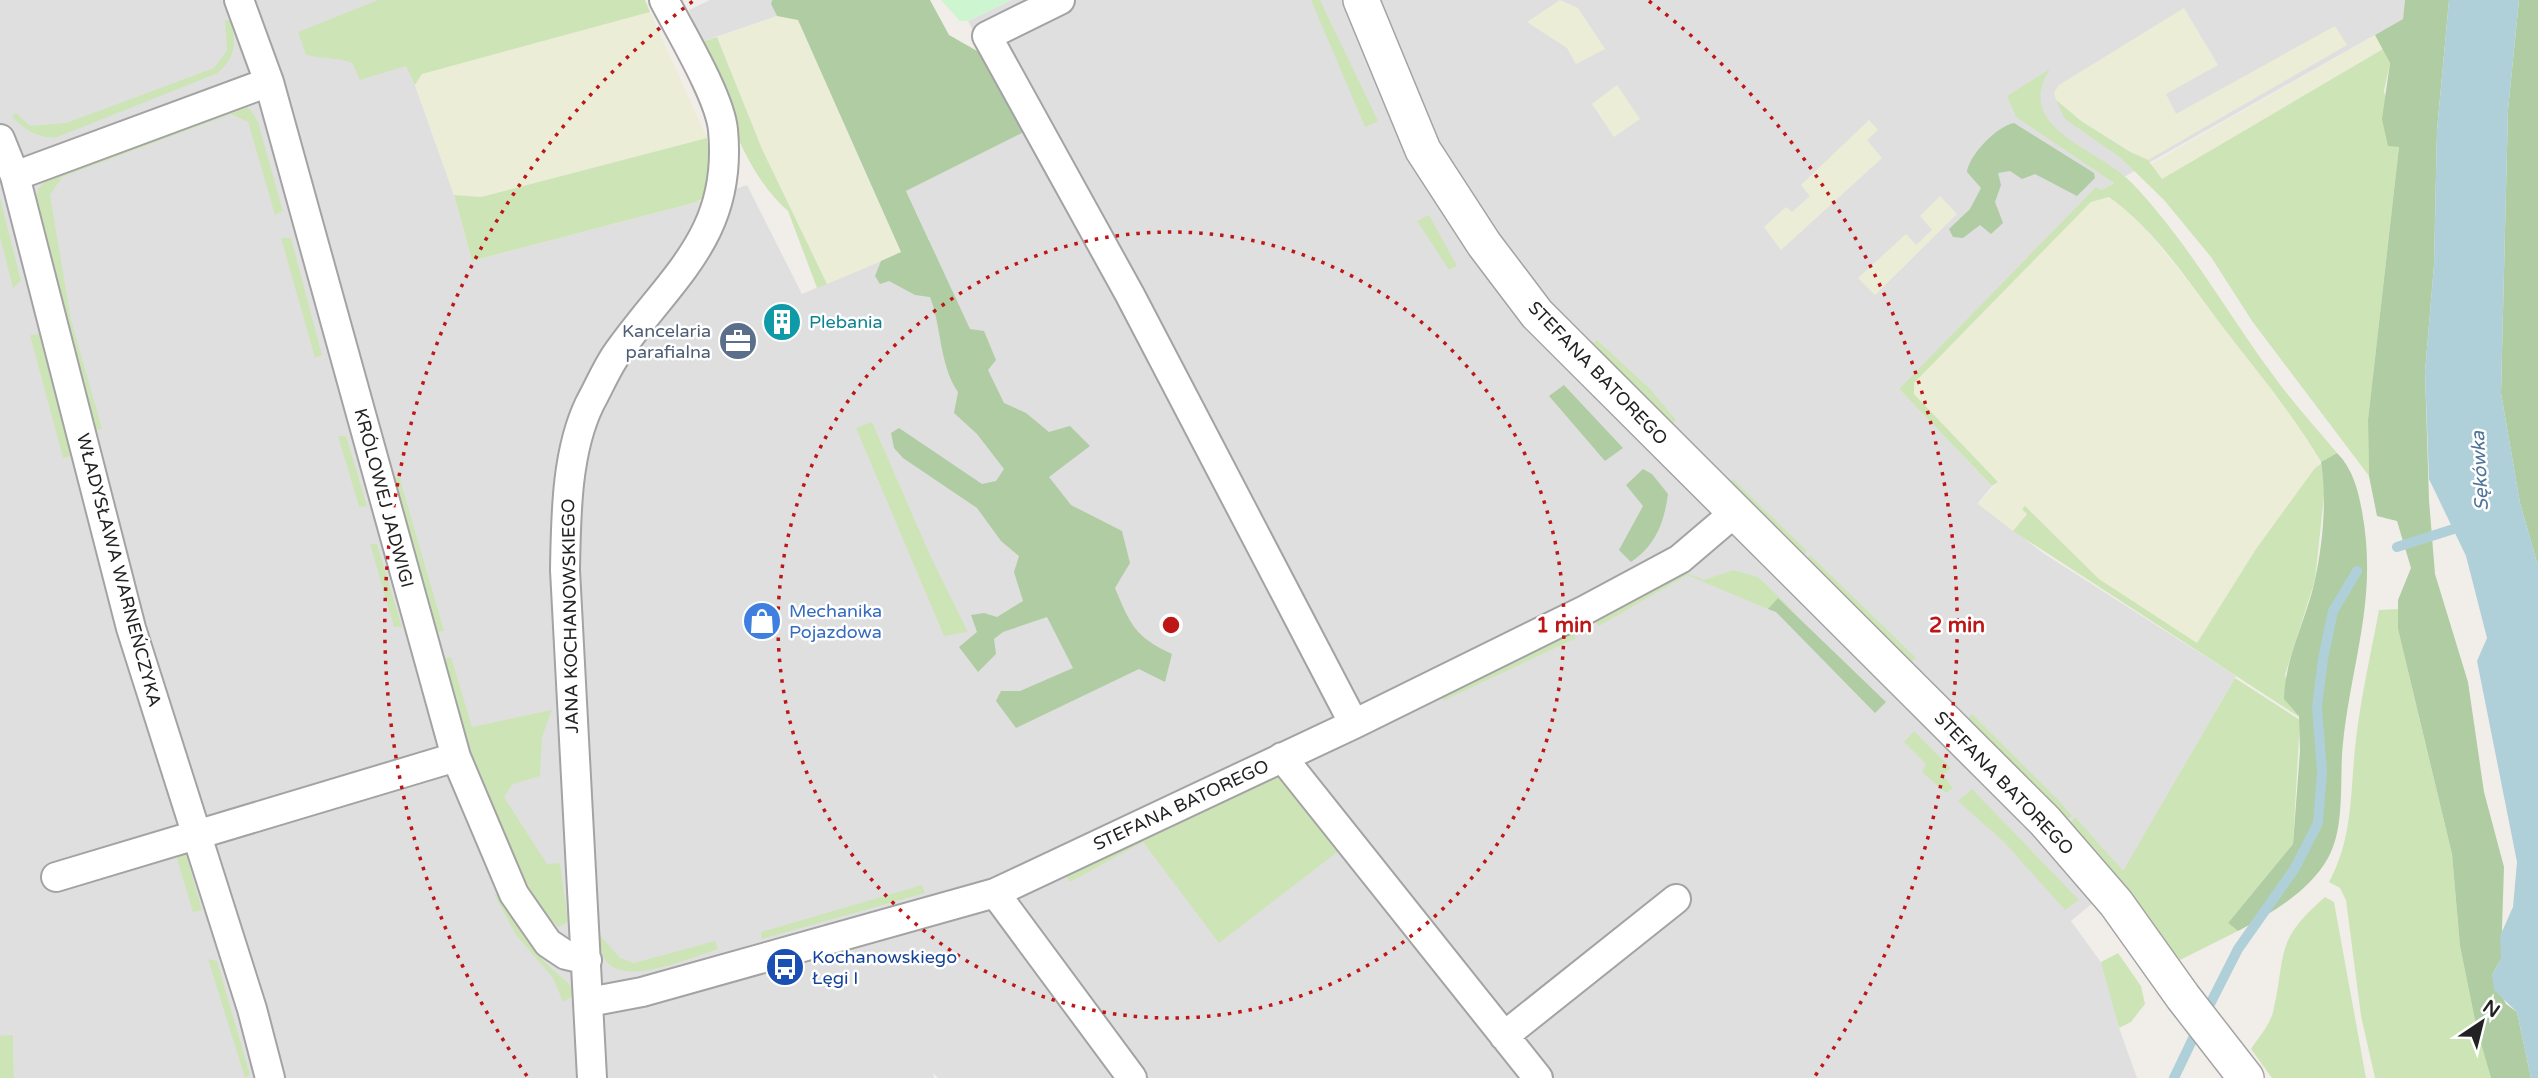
<svg xmlns="http://www.w3.org/2000/svg" width="2538" height="1078" font-family="'Varela Round',sans-serif">
	<style>
		.residential { fill: #e0dfdf }
		.farmland { fill: #ebedd7 }
		.grass { fill: #cde5b6 }
		.forest { fill: #afcca3 }
		.park { fill: #cdf5d0 }
		.water { fill: #afd0d9 }
		.lines { fill: none; stroke-linecap: round; stroke-linejoin: round }
		.stream { stroke: #afd0d9; stroke-width: 10 }
		.minor-casing { stroke: #a3a3a3; stroke-width: 32 }
		.tertiary-casing { stroke: #a3a3a3; stroke-width: 38 }
		.minor { stroke: #fff; stroke-width: 28 }
		.tertiary { stroke: #fff; stroke-width: 35 }
		.ring { fill: none; stroke: #be1616; stroke-width: 3.5; stroke-dasharray: 3.5 7 }
		.labels { text-anchor: middle; dominant-baseline: central; stroke-width: 5; stroke-linejoin: round; paint-order: stroke }
		.culture-label { font-size: 18px; fill: #0d838f; stroke: #fff; text-anchor: start }
		.service-label { font-size: 18px; fill: #4e5e75; stroke: #fff; text-anchor: end }
		.street-label { font-size: 18px; fill: #222; stroke: #fff }
		.shop-label { font-size: 18px; fill: #366cbe; stroke: #fff; text-anchor: start }
		.transit-label { font-size: 18px; fill: #164399; stroke: #fff; text-anchor: start }
		.water-label { font-size: 19px; font-style: italic; fill: #507499; stroke: #fff }
		.centre { fill: #be1616; stroke: #fff; stroke-width: 3.5 }
		.ring-label { font-size: 21px; text-anchor: middle; font-weight: bold; fill: #be1616; stroke: #fff; stroke-width: 5; stroke-linejoin: round; paint-order: stroke }
	</style>
	<rect width="100%" height="100%" fill="#f1eee9"/>
	<path class="residential" d="M0,0H378L415,85L454,195L472,261L697,202L747,185L802,294L929,240L906,191L1026,131L968,21L1011,0H2405L2403,19L2101,190L1899,389L1992,486L1978,503L2043,553L2236,676L2118,882L2071,921L2103,965L2119,1028L2137,1078H938L933,1073L934,1078H14L13,1036H0Z
		M710,0H772L771,4L777,16L701,42L689,10Z"/>
	<path class="farmland" d="M1560,0L1578,8L1605,49L1576,64L1567,48L1527,22Z
		M2184,8L2218,65L2166,94L2176,114L2335,26L2347,45L2148,160L2130,152L2081,121L2056,100L2054,93L2059,85Z
		M650,12L707,138L481,197L454,195L415,85L422,74Z
		M777,16L798,20L901,253L827,284L762,149L717,37Z
		M2375,35L2383,49L2162,179L2151,164Z
		M1617,85L1640,119L1614,137L1592,104Z
		M1869,120L1878,130L1867,140L1882,158L1781,250L1764,227L1786,207L1792,212L1810,196L1801,185Z
		M1940,196L1957,214L1875,295L1858,278L1906,234L1916,245L1932,230L1920,216Z
		M2110,197L2132,213L2176,266L2302,430L2321,464L2315,468L2256,549L2197,643L2099,579L2025,506L2022,509L2027,513L2013,531L1978,504L1998,482L1914,394V383L2091,202Z"/>
	<path class="grass" d="M378,0H645L650,12L422,74L415,85L406,66L360,80L352,63C337,57 321,59 306,55L298,32Z
		M1311,0H1320L1378,121L1365,127Z
		M225,20H230C237,42 236,57 218,73L55,138C36,137 25,130 12,117L16,113L30,126L66,123L214,68L227,50Z
		M717,37L762,149L827,284L817,288L788,211C743,173 722,96 701,42Z
		M2383,49L2390,63L2384,91L2399,147L2368,420L2369,476L2252,321L2211,257L2164,200L2121,158L2065,119L2056,100L2081,121L2130,152L2148,160L2162,179Z
		M2050,69C2012,128 2098,148 2131,182C2188,241 2227,314 2276,379C2295,405 2317,429 2337,453L2321,462C2292,412 2254,368 2219,322C2186,278 2154,229 2109,197L2091,202L1914,383V394L1998,482L1992,486L1899,389L2096,187L2101,190L2114,183L2016,117L2007,96Z
		M243,105L251,110L258,122L283,211L275,215L248,122L231,114L62,177L50,195L71,320L102,429L96,430L34,213L38,189L51,174Z
		M707,138L710,169L704,197L697,202L472,261L454,195L481,197Z
		M0,198L21,281L13,288L0,237Z
		M1429,215L1457,266L1449,270L1417,221Z
		M281,238H291L322,355L315,358Z
		M39,334L71,456L63,458L30,335Z
		M1597,340L1650,389L1676,420L1670,425L1589,346Z
		M872,422L930,555L968,632L944,636L856,428Z
		M338,436H346L367,506L359,507Z
		M2321,464L2325,487L2315,580L2285,675L2299,717L2013,531L2027,514L2022,509L2025,506L2099,579L2197,643L2256,549L2315,468Z
		M399,476L444,631L436,632L391,479Z
		M1733,479L1807,551L1801,557L1729,484Z
		M370,544H377L402,627H394Z
		M1810,555L1916,658L1910,663L1805,560Z
		M1733,570L1758,577L1802,619L1778,598L1768,609L1687,575L1599,626L1593,619L1686,573L1704,580Z
		M2398,609V629L2452,854L2460,946L2477,1030L2491,1078H2375L2361,1016L2346,900L2340,888L2329,882C2354,837 2350,788 2356,739C2361,696 2371,653 2379,610Z
		M1571,631L1576,638L1443,701V692Z
		M451,657L472,727L552,710L542,737L540,776L513,784L504,797L547,864L560,863L568,922L559,927C546,917 539,903 530,889C486,819 466,739 444,659Z
		M2235,678L2300,720L2293,844L2228,923L2238,931L2180,960L2098,855L2069,824L2075,817L2123,871Z
		M1972,714L2060,802L2072,816L2066,820L1966,720Z
		M1914,731L1951,768L1943,775L1953,788L1946,793L1922,772L1926,764L1904,742Z
		M1269,775L1284,778L1340,850L1219,943L1143,842L1070,882L1065,874Z
		M1972,789L2079,900L2065,910L2005,843L1958,801Z
		M174,849L185,851L202,910L193,912Z
		M922,885L925,893L762,939L761,932Z
		M494,894L500,895C514,918 527,943 546,963C555,973 566,979 574,990L573,996L563,1002L553,978L516,935Z
		M2325,897L2334,902L2366,1078H2272L2251,1049C2258,1038 2270,1025 2273,1012C2287,953 2273,942 2325,897Z
		M600,935L620,958L634,963L715,941L718,949C686,959 596,1001 600,935Z
		M2118,953L2141,986L2145,1004L2131,1022L2119,1028L2101,962Z
		M208,959L217,961L250,1075L245,1078Z
		M13,1035L14,1078H0V1036Z"/>
	<path class="forest" d="M772,0H930L949,35L986,56L1026,131L906,191L970,329L984,331L996,360L988,370L1004,403L1026,413L1049,432L1070,426L1090,446L1049,477L1071,505L1122,531L1130,563L1115,588C1130,624 1135,637 1172,654L1165,682L1139,669L1016,728L996,701L1001,691H1020L1073,668L1047,617L1003,632L994,639L996,654L978,672L959,647L977,632L971,615L984,613L997,617L1023,601L1014,572L1019,556L1001,541L977,508L903,458L894,448L891,433L899,428L982,484L996,481L1004,469L977,434L954,413L958,392C939,364 942,328 930,297L915,295L889,281L880,284L875,276L881,261L901,252L798,20L777,16L771,4Z
		M2405,0H2449L2437,130L2434,265L2425,372L2429,500L2435,574L2468,682L2484,792L2504,867L2501,959L2492,975L2506,1004L2517,1012L2531,1078H2491L2477,1030L2460,946L2452,854L2398,629V600L2411,568L2397,521L2377,516L2369,476L2368,420L2399,147L2388,146L2382,119L2390,63L2375,35L2403,19Z
		M2519,0H2538V566L2520,503L2501,393L2508,110Z
		M2014,123L2094,173L2095,178L2077,196L2035,174L2022,179L2010,171L1998,173L2001,185L1995,202L2003,223L1991,234L1980,225L1963,238L1953,237L1949,229L1970,209L1981,188L1967,172C1969,155 1997,126 2014,123Z
		M1564,385L1623,448L1605,461L1549,396Z
		M2337,453C2353,469 2358,490 2362,511C2378,599 2352,659 2343,743C2339,778 2346,826 2328,858C2309,892 2271,913 2238,931L2228,923L2293,844L2300,751L2299,716L2284,699C2285,657 2306,621 2315,580C2323,543 2327,498 2321,462Z
		M1643,469L1652,474L1668,494C1664,523 1656,545 1631,562L1619,550L1643,506L1626,485Z
		M1778,598L1886,702L1875,713L1776,612L1768,609Z"/>
	<path class="park" d="M941,0H1011L968,21H960Z"/>
	<path class="water" d="M2449,0H2519L2508,110L2501,393L2520,503L2538,566V1078H2531L2517,1012L2494,990L2492,975L2501,959L2500,936L2513,907L2517,862L2477,661L2487,638L2466,556L2429,479L2425,372L2434,265L2437,130Z"/>
	<g class="lines">
		<path class="stream" d="M2397,547L2463,526
			M2205,1014L2238,949L2295,868L2318,823L2322,772L2317,707L2323,659L2333,611L2357,571
			M2174,1078L2198,1028"/>
		<defs>
			<path id="minor" d="M239,0L269,82L456,757L514,894L548,943L566,955L587,960
				M1060,0L987,36L1130,295L1354,724
				M0,139L15,176L131,628L252,1009L270,1078
				M15,176L269,82
				M1282,757L1538,1078
				M56,877L456,757
				M995,893L1132,1078
				M589,1002L642,992L995,893L1354,724L1585,610L1680,559L1734,513
				M1504,1036L1676,899
				M592,1078L565,570C566,517 566,452 590,403C599,387 607,367 618,352C672,276 733,235 723,130C720,97 680,31 664,0"/>
			<path id="tertiary" d="M1361,0L1423,150L1484,244L1537,314L2045,821L2116,903L2183,997L2246,1078"/>
		</defs>
		<use href="#minor" class="minor-casing"/>
		<use href="#tertiary" class="tertiary-casing"/>
		<use href="#minor" class="minor"/>
		<use href="#tertiary" class="tertiary"/>
	</g>
	<g class="ring">
		<circle cx="1171" cy="625" r="393"/>
		<path d="M527 1076A786 786 0 0 1 693 1M1649 1A786 786 0 0 1 1815 1076"/>
	</g>
	<defs>
		<symbol id="building-disc" viewBox="-11 -11 22 22"><circle r="9.5" fill="#0f9aa8" stroke="#fff"/><path d="M-4-6H4V6H1V3H-1V6H-4ZM-2.5-4.3h1.7v1.8h-1.7ZM.8-4.3h1.7v1.8H.8ZM-2.5-1h1.7V.8h-1.7ZM.8-1h1.7V.8H.8Z" fill="#fff"/></symbol>
		<symbol id="office-disc" viewBox="-11 -11 22 22"><circle r="9.5" fill="#5c6f8a" stroke="#fff"/><path d="M-6-3h4V-5.5h4V-3h4V5H-6ZM-1-4.5V-3h2v-1.5ZM-6 0V1H6V0Z" fill="#fff"/></symbol>
		<symbol id="shop-disc" viewBox="-11 -11 22 22"><circle r="9.5" fill="#3f7fe0" stroke="#fff"/><path d="M-5-2.5h2.3a2.7 3.5 0 0 1 5.4 0H5L5.5 6h-11ZM-1.5-2.5h3a1.5 2.3 0 0 0-3 0Z" fill="#fff"/></symbol>
		<symbol id="bus-disc" viewBox="-11 -11 22 22"><circle r="9.5" fill="#1a4fb4" stroke="#fff"/><path d="M-5-6H5V4H4V6H2V4H-2V6H-4V4H-5ZM-3.5-4V0h7V-4ZM-3.5 1.2v1.5H-2V1.2ZM2 1.2v1.5H3.5V1.2Z" fill="#fff"/></symbol>
	</defs>
	<g fill-rule="evenodd">
		<use href="#building-disc" x="760" y="300" width="44" height="44"/>
		<use href="#office-disc" x="716" y="319" width="44" height="44"/>
		<use href="#shop-disc" x="740" y="599" width="44" height="44"/>
		<use href="#bus-disc" x="763" y="945" width="44" height="44"/>
	</g>
	<g class="labels">
		<g class="culture-label">
			<text x="809" y="322">Plebania</text>
		</g>
		<g class="service-label">
			<text x="711" y="331">Kancelaria<tspan x="711" dy="21">parafialna</tspan></text>
		</g>
		<g class="street-label">
			<text transform="translate(1598 373) rotate(46)">STEFANA BATOREGO</text>
			<text transform="translate(384 498) rotate(75)">KRÓLOWEJ JADWIGI</text>
			<text transform="translate(119 570) rotate(75)">WŁADYSŁAWA WARNEŃCZYKA</text>
			<text transform="translate(570 616) rotate(-91)">JANA KOCHANOWSKIEGO</text>
			<text transform="translate(2004 783) rotate(46)">STEFANA BATOREGO</text>
			<text transform="translate(1181 805) rotate(-25)">STEFANA BATOREGO</text>
		</g>
		<g class="shop-label">
			<text x="789" y="611">Mechanika<tspan x="789" dy="21">Pojazdowa</tspan></text>
		</g>
		<g class="transit-label">
			<text x="812" y="957">Kochanowskiego<tspan x="812" dy="21">Łęgi I</tspan></text>
		</g>
		<g class="water-label">
			<text transform="translate(2480 471) rotate(-93)">Sękówka</text>
		</g>
	</g>
	<circle cx="1171" cy="625" r="10" class="centre"/>
	<g class="ring-label">
		<text x="1564" y="632">1 min</text>
		<text x="1957" y="632">2 min</text>
	</g>
	<g transform="translate(2482 1022) rotate(35)" stroke="#ffffff" stroke-width="5" paint-order="stroke">
	<path d="M0-5L12 26L0 18L-12 26Z" fill="#222222"/>
	<text y="-10" font-size="19" font-weight="bold" text-anchor="middle" fill="#222222">N</text>
	</g>
</svg>
